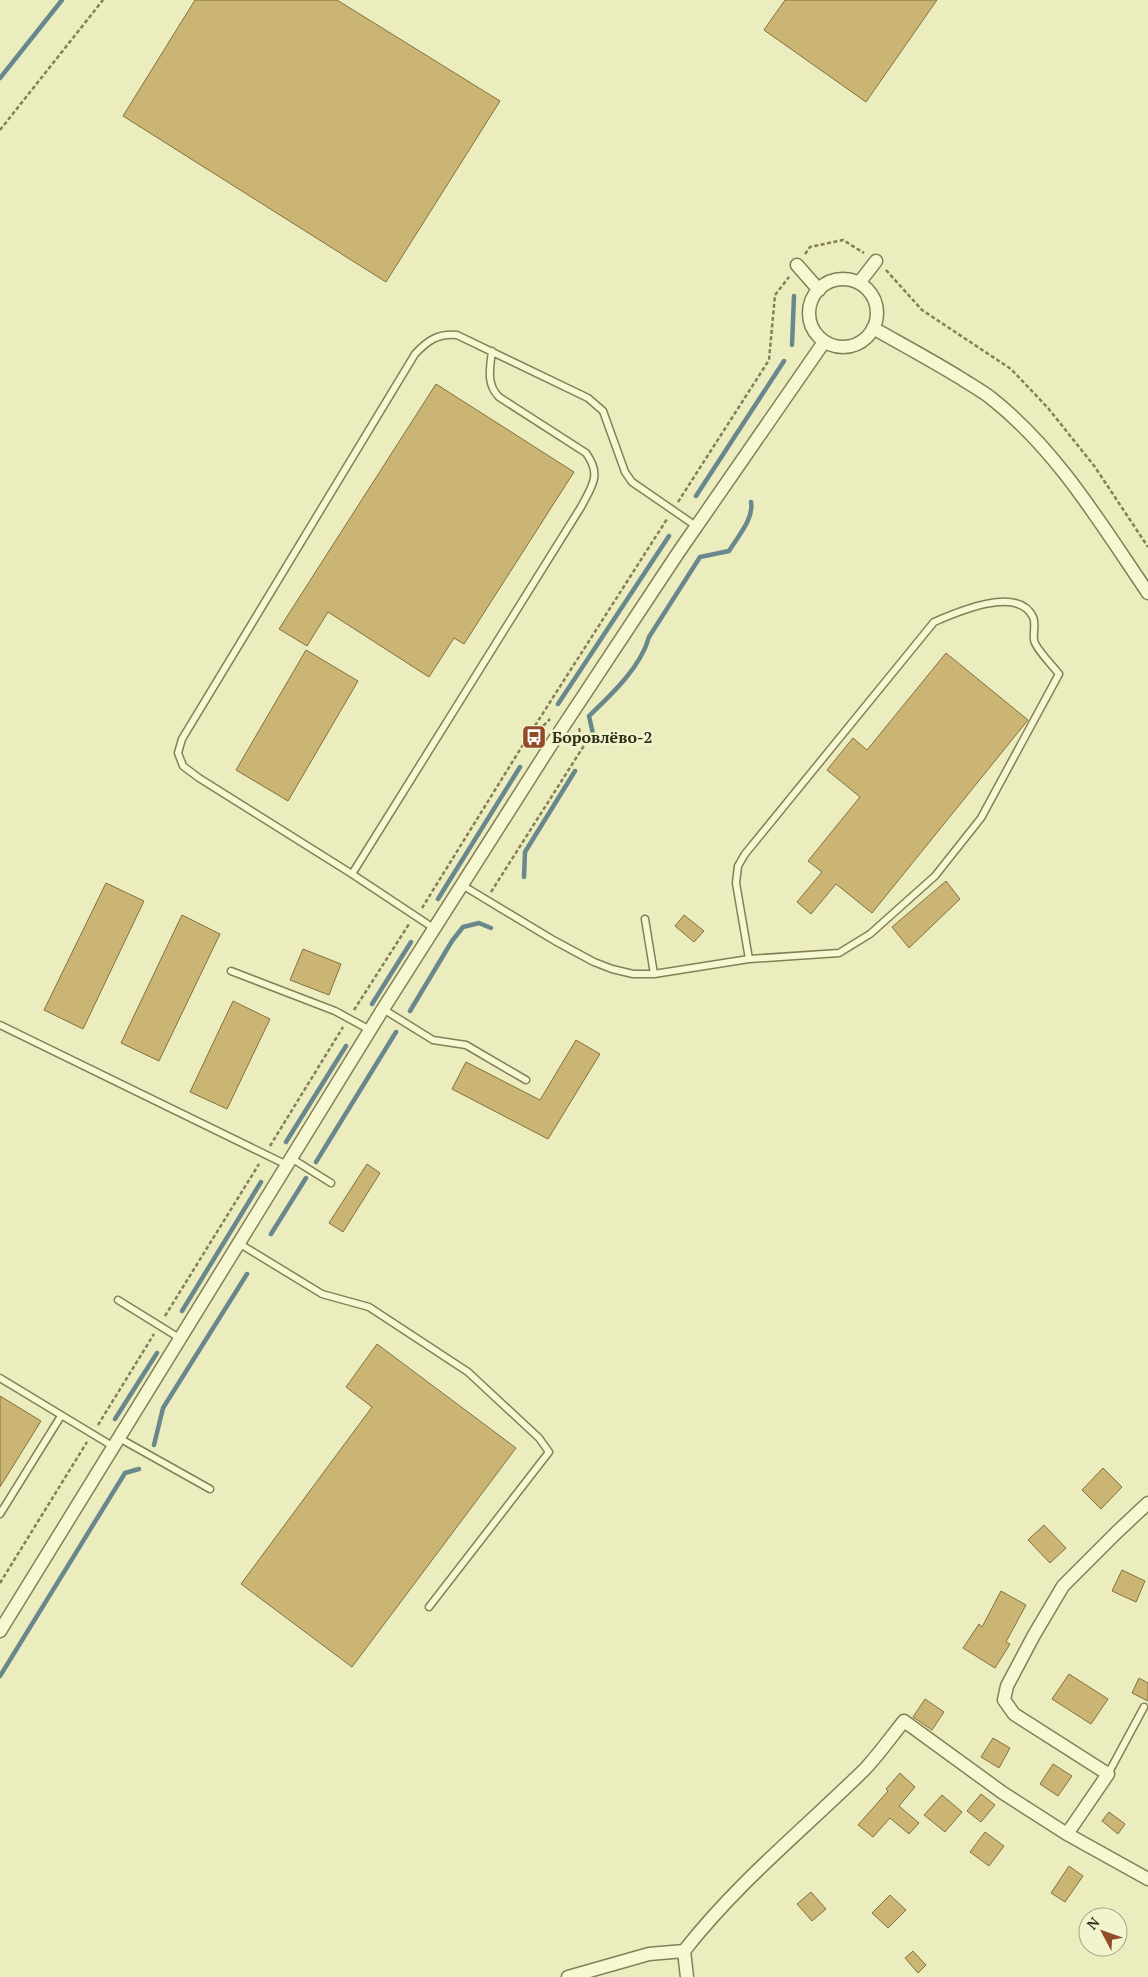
<svg xmlns="http://www.w3.org/2000/svg" width="1148" height="1977" font-family="'PT Serif',serif">
	<style>
		.lines { fill: none; stroke-linecap: round; stroke-linejoin: round }
		.stream { stroke: #69888c; stroke-width: 4.5 }
		.building { fill: #cbb574; stroke: #83713d }
		.lane-casing { stroke: #857f57; stroke-width: 9 }
		.street-casing { stroke: #857f57; stroke-width: 15 }
		.path { stroke: #857f57; stroke-width: 2.5; stroke-dasharray: 4 2.5; stroke-linecap: butt }
		.lane { stroke: #f6f8d1; stroke-width: 6 }
		.street { stroke: #f6f8d1; stroke-width: 12 }
		.labels { text-anchor: middle; dominant-baseline: central; stroke-width: 5; stroke-linejoin: round; paint-order: stroke }
		.poi-label { font-size: 16px; font-weight: bold; fill: #34301c; stroke: #f2f4cd; text-anchor: start }
	</style>
	<rect width="100%" height="100%" fill="#ebedbe"/>
	<g class="lines">
		<path class="stream" d="M0,78L62,0
			M792,345L794,296
			M696,496L784,361
			M558,704L669,536
			M595,743L589,716C611,695 641,667 649,637L700,557L729,551C738,536 754,519 751,502
			M524,877L525,852L575,771
			M438,899L520,767
			M372,1004L411,942
			M410,1011L452,941L463,927L479,923L491,928
			M286,1142L346,1046
			M316,1162L396,1032
			M271,1234L306,1178
			M182,1311L261,1182
			M115,1419L157,1353
			M154,1445L163,1408L247,1274
			M0,1676L125,1473L139,1469"/>
	</g>
	<path class="building" d="M195,0H337L500,101L386,282L123,116Z
		M785,0H937L866,102L764,30Z
		M436,384L574,472L464,644L454,638L429,677L328,612L307,646L279,629Z
		M306,650L358,681L288,801L236,770Z
		M946,653L1028,720L872,913L836,884L811,914L797,902L822,872L808,861L860,797L827,770L853,738L867,750Z
		M946,881L960,899L909,948L892,927Z
		M106,883L144,901L83,1029L44,1010Z
		M182,915L220,934L159,1061L121,1043Z
		M684,915L704,931L694,942L675,926Z
		M303,949L341,964L329,995L290,980Z
		M233,1001L270,1019L227,1109L190,1092Z
		M576,1040L600,1054L548,1139L452,1089L466,1062L540,1100Z
		M367,1164L380,1173L343,1232L329,1223Z
		M377,1344L516,1448L352,1667L241,1584L372,1407L346,1387Z
		M0,1396L41,1421L0,1487Z
		M1103,1468L1122,1487L1101,1509L1082,1490Z
		M1044,1525L1066,1548L1050,1563L1028,1540Z
		M1122,1570L1145,1581L1136,1602L1112,1591Z
		M1001,1591L1026,1605L1006,1642L1010,1644L995,1668L963,1648L979,1624L982,1627Z
		M1069,1674L1108,1699L1091,1724L1052,1699Z
		M1139,1678L1148,1683V1701L1132,1693Z
		M925,1699L944,1712L932,1730L913,1717Z
		M993,1738L1010,1748L999,1768L981,1757Z
		M1053,1764L1072,1776L1058,1796L1040,1784Z
		M900,1773L915,1787L899,1806L919,1823L909,1834L890,1818L873,1837L858,1825L888,1791L886,1789Z
		M981,1794L995,1805L981,1822L967,1811Z
		M942,1795L962,1812L945,1832L924,1815Z
		M1109,1812L1125,1824L1118,1834L1102,1821Z
		M985,1832L1004,1846L989,1866L970,1852Z
		M1069,1866L1083,1876L1065,1902L1051,1893Z
		M811,1892L826,1909L812,1921L797,1904Z
		M890,1895L906,1910L888,1928L872,1913Z
		M913,1951L926,1965L918,1973L905,1958Z"/>
	<g class="lines">
		<defs>
			<path id="lane" d="M352,874L581,507C592,486 602,475 586,453L499,397C486,384 490,368 492,351
				M462,885L555,941L594,962L612,969L633,974H654L749,959L839,953L870,934L935,876L981,818L1059,674C1053,666 1035,648 1034,640C1033,633 1036,623 1033,617C1018,585 957,612 934,622L745,854L738,866L736,883L749,959
				M645,919L654,974
				M435,929L352,874L199,778L183,766L178,753L182,739L415,354C427,341 438,333 457,335L588,398L603,411L625,472L632,482L696,526
				M231,971L335,1011L370,1030
				M383,1009L433,1040L466,1045L526,1080
				M0,1025L287,1165
				M291,1158L331,1183
				M240,1244L322,1294L369,1307L468,1372L539,1438L549,1452L429,1607
				M118,1300L181,1339
				M0,1378L114,1447
				M119,1438L210,1489
				M0,1514L61,1416
				M1108,1774L1144,1707"/>
			<path id="street" d="M797,265L819,290
				M809 313a34 34 0 1 1 68 0a34 34 0 1 1-68 0Z
				M859,283L876,261
				M873,328C903,345 933,361 962,379C971,385 982,391 991,398C1057,450 1101,524 1148,593
				M0,1631L383,1009L549,748L678,553L824,342
				M1067,1834L1108,1774L1014,1714L1004,1700L1007,1686L1034,1635L1063,1586L1117,1532L1148,1503
				M568,1977L649,1954L684,1951
				M687,1977L684,1951C737,1883 804,1829 865,1769C879,1754 891,1737 904,1721L1003,1793L1067,1834L1148,1879"/>
		</defs>
		<use href="#lane" class="lane-casing"/>
		<use href="#street" class="street-casing"/>
		<path class="path" d="M0,130L103,0
			M805,254L810,247L843,240L864,253
			M886,270L922,310L1011,369L1048,408L1095,467L1148,547
			M678,502L769,360L775,295L789,277
			M523,744L529,747L542,727L550,719
			M491,892L585,744L581,737L579,728
			M422,908L529,735L667,519
			M354,1010L409,924
			M270,1146L343,1027
			M165,1316L259,1164
			M98,1425L154,1334
			M0,1583L87,1442"/>
		<use href="#lane" class="lane"/>
		<use href="#street" class="street"/>
	</g>
	<defs>
		<symbol id="bus-square" viewBox="-11 -11 22 22"><rect x="-9" y="-9" width="18" height="18" rx="4" fill="#924b28" stroke="#f2f4cd"/><path d="M-5-6H5V4H4V6H2V4H-2V6H-4V4H-5ZM-3.5-4V0h7V-4ZM-3.5 1.2v1.5H-2V1.2ZM2 1.2v1.5H3.5V1.2Z" fill="#fff"/></symbol>
	</defs>
	<g fill-rule="evenodd">
		<use href="#bus-square" x="520" y="723" width="28" height="28"/>
	</g>
	<g class="labels">
		<g class="poi-label">
			<text x="552" y="737">Боровлёво-2</text>
		</g>
	</g>
	<g transform="translate(1103 1932) rotate(311)"><circle r="24" fill="#f2f4cd" stroke="#a6a686"/>
	<path d="M0-4L9 19L0 12L-9 19Z" fill="#924b28"/>
	<text y="-8" font-size="14" font-weight="bold" text-anchor="middle" fill="#34301c">N</text>
	</g>
</svg>
